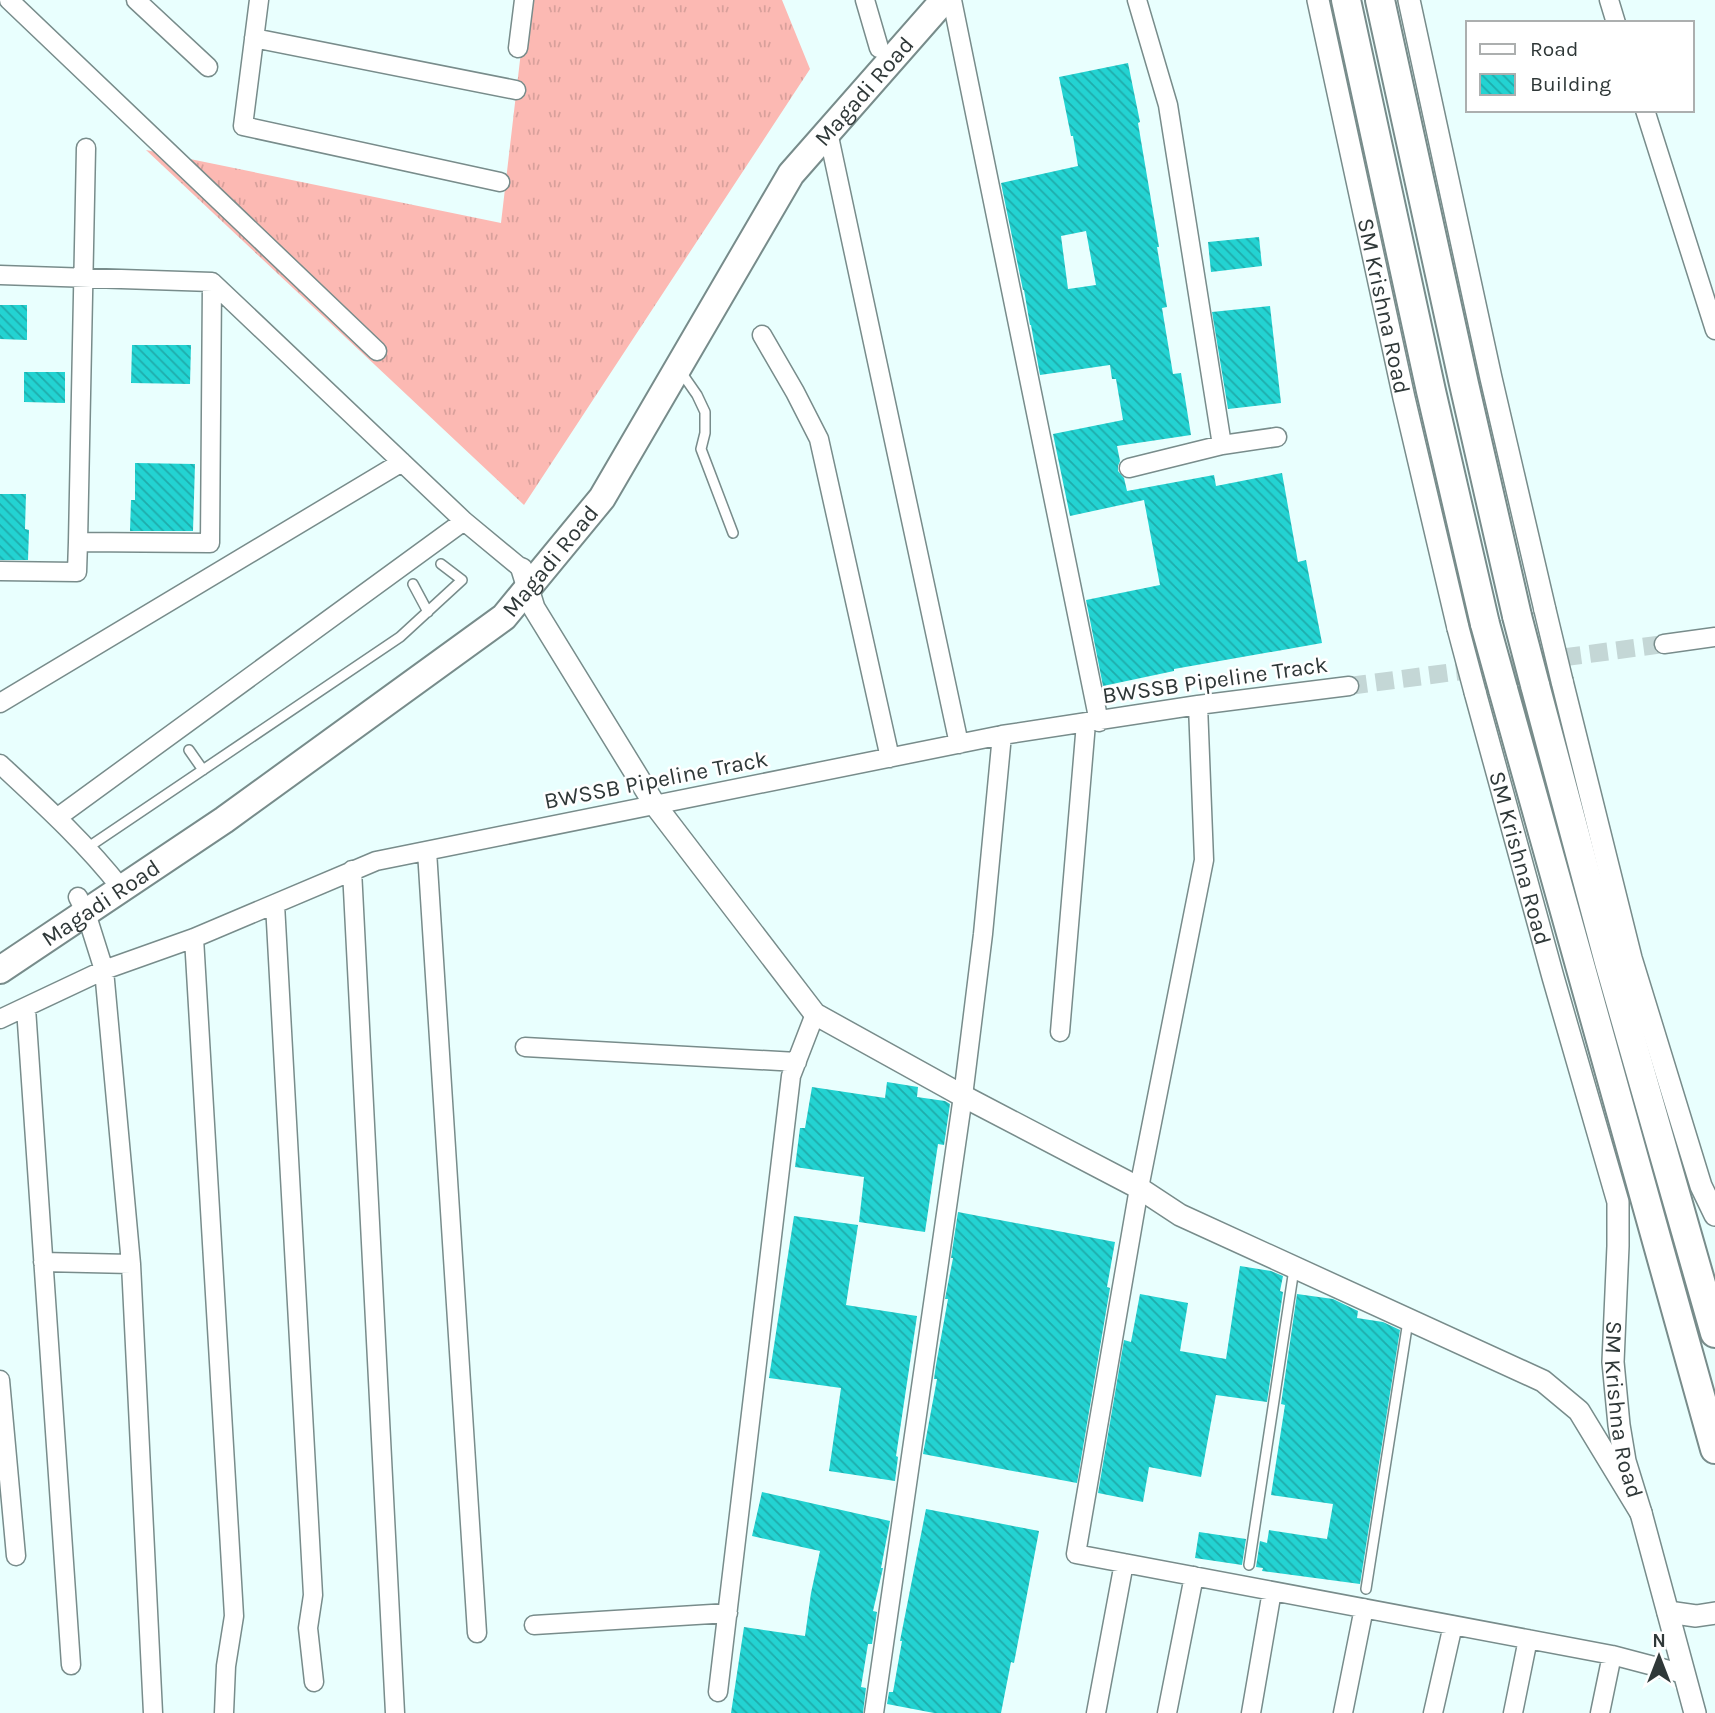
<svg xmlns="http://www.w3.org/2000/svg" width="1715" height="1713" font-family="Karla,sans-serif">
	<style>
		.grass { fill: url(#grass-tufts) }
		.building { fill: url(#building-back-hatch); fill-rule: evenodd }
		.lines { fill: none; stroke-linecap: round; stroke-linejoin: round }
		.minor-tunnel { stroke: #c4d7d6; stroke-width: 18; stroke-dasharray: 18 9; stroke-linecap: butt }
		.service-casing { stroke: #788c8b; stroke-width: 12 }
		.minor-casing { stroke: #788c8b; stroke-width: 21 }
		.tertiary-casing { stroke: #788c8b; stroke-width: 24 }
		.primary-casing { stroke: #788c8b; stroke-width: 30 }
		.trunk-casing { stroke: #788c8b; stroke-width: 32 }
		.service { stroke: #fff; stroke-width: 9 }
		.minor { stroke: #fff; stroke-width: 18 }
		.tertiary { stroke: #fff; stroke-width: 21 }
		.primary { stroke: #fff; stroke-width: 26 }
		.trunk { stroke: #fff; stroke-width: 28 }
		.tertiary-bridge-casing { stroke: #788c8b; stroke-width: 24; stroke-linecap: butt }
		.trunk-bridge-casing { stroke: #788c8b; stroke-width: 32; stroke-linecap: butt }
		.tertiary-bridge { stroke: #fff; stroke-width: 21 }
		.trunk-bridge { stroke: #fff; stroke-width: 28 }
		.labels { text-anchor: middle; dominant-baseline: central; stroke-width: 5; stroke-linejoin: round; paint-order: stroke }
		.street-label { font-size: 23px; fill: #2f3838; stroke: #fff }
	</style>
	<defs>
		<pattern id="grass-tufts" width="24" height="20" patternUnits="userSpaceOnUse" patternTransform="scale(1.75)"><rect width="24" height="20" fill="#fcb9b3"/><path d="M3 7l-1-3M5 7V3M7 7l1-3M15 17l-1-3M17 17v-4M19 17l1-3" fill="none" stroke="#d8a09b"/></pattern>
		<pattern id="building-back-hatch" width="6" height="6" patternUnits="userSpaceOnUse" patternTransform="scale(1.75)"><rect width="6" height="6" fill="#23d3d2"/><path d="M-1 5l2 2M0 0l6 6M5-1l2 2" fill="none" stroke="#1facab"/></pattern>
	</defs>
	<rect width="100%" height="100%" fill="#e9fffe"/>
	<path class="grass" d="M527,0H782L810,69L524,505L146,150L501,223Z"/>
	<path class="building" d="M1128,63L1140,122L1138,123L1159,247H1157L1167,307L1162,308L1173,374L1181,373L1191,435L1117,446L1120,461L1118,466V471L1124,478L1127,491L1214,475L1216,486L1282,473L1298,562L1306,560L1322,643L1174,669V671L1103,686L1086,600L1160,585L1144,500L1070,516L1053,434L1123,420L1116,379H1112L1110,365L1040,375L1031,325H1030L1024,290H1023L1001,183L1078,166L1073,136H1071L1059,77ZM1086,231L1096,285L1068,289L1061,236Z
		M1259,237L1262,266L1211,272L1208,242Z
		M0,305H27V340L0,339Z
		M1270,306L1281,403L1228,409L1212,312Z
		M132,345H191L190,384L131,383Z
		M24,372H65V403L24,402Z
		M135,463L195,464L193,531H130L131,500H135Z
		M0,494H26L25,529L29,530L28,560H0Z
		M887,1082L918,1087L917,1097L945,1101L950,1104L944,1145L938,1144L925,1232L859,1222L864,1177L795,1167L800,1128H805L812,1087L885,1098Z
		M958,1212L1115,1242L1107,1287L1110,1288L1077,1483L923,1454L937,1379H934L936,1365L948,1299H945L953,1258H951Z
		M794,1216L858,1225L846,1305L917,1316L896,1456L898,1457L895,1481L829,1471L841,1388L769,1378Z
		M1240,1266L1271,1271L1283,1276L1280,1291L1283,1292L1267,1402L1216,1395L1201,1477L1149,1467L1143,1502L1098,1493L1124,1340L1131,1342L1140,1294L1188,1303L1180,1351L1226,1359Z
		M1297,1294L1333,1299L1358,1311L1357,1318L1383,1322L1400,1330L1360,1584L1262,1571L1263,1568L1256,1567L1260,1541L1267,1543L1269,1530L1327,1539L1333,1504L1271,1495L1285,1405L1281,1404Z
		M762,1492L890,1521L881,1568H883L873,1611L877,1612L872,1644H868L861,1687L866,1688L863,1713H731L744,1627L805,1636L811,1593L820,1551L752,1536Z
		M926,1509L1039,1531L1014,1663L1011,1662L1001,1713H934L887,1704L889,1692H893L902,1641H900Z
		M1199,1532L1246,1539L1242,1565L1195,1558Z"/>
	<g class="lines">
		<path class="minor-tunnel" d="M1349,686L1664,644"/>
		<defs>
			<path id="service" d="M681,372L697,395L705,412V433L701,449L733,533
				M413,584L428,612
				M189,750L203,770
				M87,848L400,637L462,580L441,564
				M1249,1565L1294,1269
				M1366,1589L1408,1321"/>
			<path id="minor" d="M9,0L377,351
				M136,0L208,67
				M259,0L243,126L500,182
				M865,0L879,48
				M952,0L1099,722
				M1137,0L1168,105L1222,445
				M1609,0L1616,23
				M254,38L516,90
				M518,48L524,0
				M1645,110L1715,330
				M828,132L959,744
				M0,275L212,282L464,521L522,569
				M762,335L795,392L819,439L890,758
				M1129,468L1222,445L1277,437
				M78,542L86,148
				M0,571L77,572L78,542L210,543L212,282
				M1664,644L1715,637
				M0,703L402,462
				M1198,705L1204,860L1139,1188L1076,1554L1612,1655L1684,1674
				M0,764C42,803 85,842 121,888
				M58,817L464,521
				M427,851L477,1633
				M352,870L395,1713
				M78,897L86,913L104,970L131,1264L153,1713
				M275,904L313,1595L308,1628L314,1682
				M194,938L234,1616L226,1666L224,1713
				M26,1008L71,1665
				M0,1019L104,970L194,938L376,861L1002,735L1198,705L1349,686
				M1060,1032L1086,723
				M525,1047L797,1062
				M43,1262L131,1264
				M0,1380L16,1556
				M534,1625L728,1613
				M718,1692L791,1076L815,1014
				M874,1713L963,1096L983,934L1002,735
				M1096,1713L1124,1563
				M1167,1713L1194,1576
				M1251,1713L1272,1591
				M1343,1713L1364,1608
				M1433,1713L1453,1625
				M1513,1713L1528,1639
				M1600,1713L1612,1655"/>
			<g id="tertiary">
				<path id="s1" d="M1318,0L1404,398L1458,628"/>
				<path d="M1409,0L1491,378L1545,610"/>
				<path d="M522,569L534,608L655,805L815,1014L963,1096L1139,1188L1180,1215L1543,1381L1579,1411L1641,1513"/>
				<path d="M1562,681L1631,958L1701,1186L1715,1215"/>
				<path id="s2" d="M1475,692L1553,977L1618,1202V1246L1613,1362L1619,1425L1625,1461L1641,1513L1695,1713"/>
				<path d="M1668,1612L1696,1616L1715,1613"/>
			</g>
			<g id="primary">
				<path id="s3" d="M0,970L224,820L504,617L602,498L791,174L944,0"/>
			</g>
			<path id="trunk" d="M1346,0L1431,391L1485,624
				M1380,0L1464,384L1517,616
				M1535,685L1609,962L1715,1333
				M1503,689L1715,1449"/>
		</defs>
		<use href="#service" class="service-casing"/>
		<use href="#minor" class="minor-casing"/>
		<use href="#tertiary" class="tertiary-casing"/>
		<use href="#primary" class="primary-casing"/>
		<use href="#trunk" class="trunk-casing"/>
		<use href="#service" class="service"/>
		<use href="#minor" class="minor"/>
		<use href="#tertiary" class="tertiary"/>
		<use href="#primary" class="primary"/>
		<use href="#trunk" class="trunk"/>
		<defs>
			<path id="tertiary-bridge" d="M1545,610L1562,681
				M1458,628L1475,692"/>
			<path id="trunk-bridge" d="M1517,616L1535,685
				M1485,624L1503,689"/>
		</defs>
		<use href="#tertiary-bridge" class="tertiary-bridge-casing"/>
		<use href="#trunk-bridge" class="trunk-bridge-casing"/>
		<use href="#tertiary-bridge" class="tertiary-bridge"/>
		<use href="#trunk-bridge" class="trunk-bridge"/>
	</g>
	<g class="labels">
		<g class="street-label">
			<text stroke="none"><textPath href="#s3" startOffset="1255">Magadi Road</textPath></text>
			<text stroke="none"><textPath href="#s1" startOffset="313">SM Krishna Road</textPath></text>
			<text stroke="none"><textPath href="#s3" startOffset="688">Magadi Road</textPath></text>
			<text transform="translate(1215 680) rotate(-8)">BWSSB Pipeline Track</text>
			<text transform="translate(656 780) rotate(-11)">BWSSB Pipeline Track</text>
			<text stroke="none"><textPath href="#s2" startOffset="172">SM Krishna Road</textPath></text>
			<text stroke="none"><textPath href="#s3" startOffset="121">Magadi Road</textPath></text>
			<text stroke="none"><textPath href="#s2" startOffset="738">SM Krishna Road</textPath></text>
		</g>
	</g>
	<rect x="1466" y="21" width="228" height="91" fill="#ffffff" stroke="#acafaf" stroke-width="2"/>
	<rect x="1480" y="44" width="35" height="10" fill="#ffffff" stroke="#acafaf" stroke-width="2"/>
	<text x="1530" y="56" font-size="21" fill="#2f3838">Road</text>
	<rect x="1480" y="74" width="35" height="21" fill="url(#building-back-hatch)" stroke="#acafaf" stroke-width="2"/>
	<text x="1530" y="91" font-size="21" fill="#2f3838">Building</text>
	<g transform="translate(1659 1657)" stroke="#ffffff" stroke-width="5" paint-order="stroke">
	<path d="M0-5L12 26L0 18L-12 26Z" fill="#2f3838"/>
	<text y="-10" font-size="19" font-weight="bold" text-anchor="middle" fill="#2f3838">N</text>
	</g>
</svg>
